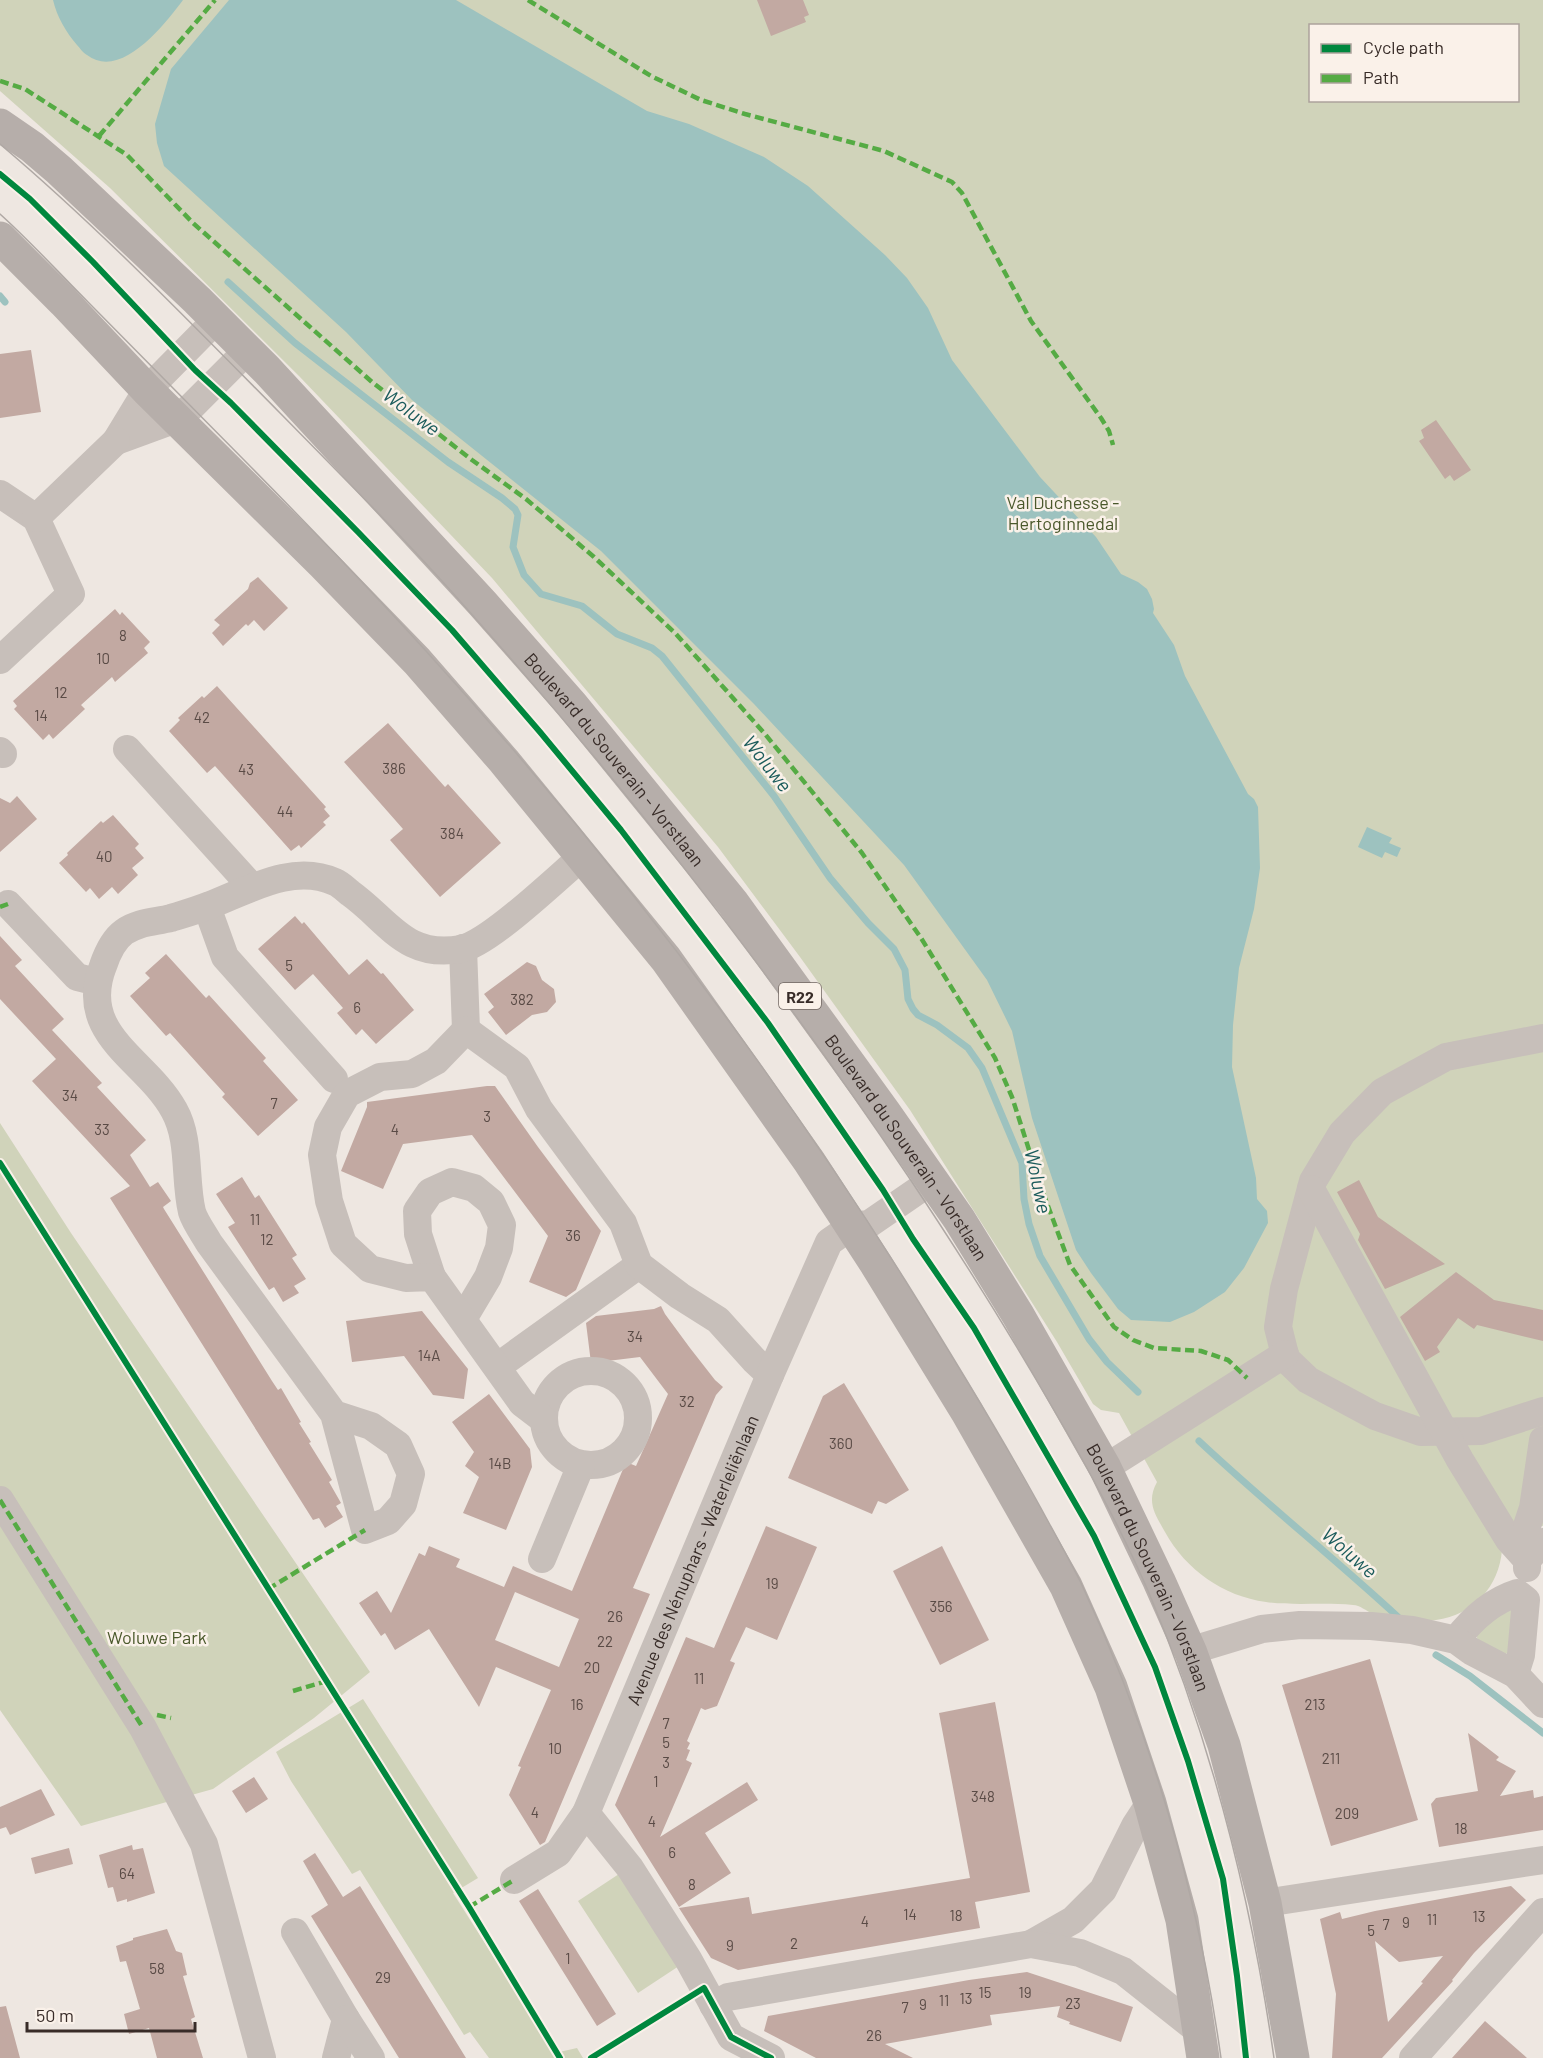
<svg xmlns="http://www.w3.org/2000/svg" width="1543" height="2058" font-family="Barlow,sans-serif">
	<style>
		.green { fill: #d0d3ba; fill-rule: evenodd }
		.water { fill: #9dc2bf }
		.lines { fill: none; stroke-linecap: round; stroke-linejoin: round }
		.stream { stroke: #9dc2bf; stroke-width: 7 }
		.building { fill: #c2a9a2; fill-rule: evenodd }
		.minor { stroke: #c7bfba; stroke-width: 28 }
		.major { stroke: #b6aeaa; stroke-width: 33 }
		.tram { stroke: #afa8a4; stroke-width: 1.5 }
		.quiet { stroke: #55ab44; stroke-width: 4.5; stroke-dasharray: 9 4.5; stroke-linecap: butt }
		.cycleway-casing { stroke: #faf1e9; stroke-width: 10 }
		.cycleway { stroke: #00873e; stroke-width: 6 }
		.labels { text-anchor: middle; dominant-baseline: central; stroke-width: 5; stroke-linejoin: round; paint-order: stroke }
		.number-label { font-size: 15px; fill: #5a4b46 }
		.shield { fill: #faf1e9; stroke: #726762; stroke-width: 1.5 }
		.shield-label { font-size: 16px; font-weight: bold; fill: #382c28 }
		.park-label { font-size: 18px; fill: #4a582b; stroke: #faf1e9 }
		.street-label { font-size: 18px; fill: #382c28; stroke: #faf1e9 }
		.water-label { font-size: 20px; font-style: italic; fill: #1c5c5c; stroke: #faf1e9 }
	</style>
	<rect width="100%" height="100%" fill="#eee7e1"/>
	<path class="green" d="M0,0H1543V1526L1536,1525L1502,1550C1499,1586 1474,1615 1436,1620C1425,1622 1412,1619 1400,1617C1392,1616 1381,1616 1373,1614C1366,1611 1360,1605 1353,1605C1324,1602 1294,1606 1266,1602C1223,1596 1186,1570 1165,1532C1155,1514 1146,1502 1157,1482L1119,1413L1101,1410L1093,1404L1057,1342L910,1110L800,957L718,847L492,578L299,376L110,188L0,91ZM1310,26H1518V100H1310Z
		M0,1123L71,1233L370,1672L314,1718L213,1789L81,1826L0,1710Z
		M1514,1602L1512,1652L1501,1655L1478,1642L1476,1633Z
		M363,1699L478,1878L453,1893L555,2053L577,2048L583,2058H489L470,2032L464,2035L360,1870L352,1874L291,1781L276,1752Z
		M619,1874L679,1966L638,1993L578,1901Z"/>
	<path class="water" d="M53,0H183C165,24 121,81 87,55C83,53 80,48 77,45C66,32 57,17 53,0Z
		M229,0H456L647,111L689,124L764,157L808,186L885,255L907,278L928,308L952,360L1040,477L1096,537L1121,574L1138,582L1147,589L1152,599L1154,609L1153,613L1174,645L1185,676L1248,794L1254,799L1258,807L1260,868L1254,909L1239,968L1233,1025L1232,1067L1256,1178L1257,1199L1267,1211L1268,1223L1244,1268L1225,1292L1194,1312L1170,1322L1131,1320L1118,1309L1091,1273L1076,1250L1032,1118L1012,1031L987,980L904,865L754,704L601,551L412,400L346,332L164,166L157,143L155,124L171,69Z
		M1367,827L1392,838L1389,843L1401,848L1397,857L1385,852L1382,858L1358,847Z"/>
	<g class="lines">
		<path class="stream" d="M228,282L295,343L448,462L502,498L515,509L518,515L513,547L524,575L541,594L582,606L617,634L652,648L662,656L774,796L830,878L868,923L894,949L905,970L908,999L913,1009L918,1015L937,1025L968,1048L982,1068L1022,1163L1024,1199L1029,1224L1040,1256L1089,1339L1107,1362L1138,1392
			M0,296L5,302
			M1199,1441C1264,1502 1333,1557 1398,1617
			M1436,1655L1470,1676L1543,1733"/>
	</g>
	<path class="building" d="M757,0H803L809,15L804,17L806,22L771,36Z
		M31,350L41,412L0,418V354Z
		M1436,420L1471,470L1454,481L1450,475L1445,479L1419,441L1424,438L1421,430Z
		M258,577L288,608L264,631L254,620L248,626L246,624L223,646L212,633L220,625L214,620L248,589L250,583Z
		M115,609L120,615L122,612L150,642L144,648L148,653L115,682L112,677L81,705L85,709L53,739L49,734L43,740L14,709L17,706L13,701Z
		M217,686L326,807L324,809L330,816L323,822L326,825L301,848L299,845L291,851L215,766L207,773L169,731L180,720L178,718L202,696L204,698Z
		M388,723L445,787L448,784L501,843L440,897L390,840L403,829L344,762Z
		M17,796L37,819L0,852V798L10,803Z
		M113,815L139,844L135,848L144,858L132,868L138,875L118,894L112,887L99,899L90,888L86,892L59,863L68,855L67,853L101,821L103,823Z
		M295,916L302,924L304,922L349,975L367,959L381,974L383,973L414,1010L376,1044L362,1029L356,1035L337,1013L343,1008L313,974L295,990L258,949Z
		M0,936L22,960L15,966L64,1019L52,1030L102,1083L97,1087L146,1140L130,1155L150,1187L158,1182L171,1201L163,1207L164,1209L272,1381L278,1390L281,1388L301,1422L299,1423L311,1442L309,1443L332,1480L329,1482L341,1503L336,1506L343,1517L325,1528L319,1518L313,1520L110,1198L130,1186L32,1081L56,1059L0,999Z
		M166,954L206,998L209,995L266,1058L263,1061L298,1100L258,1136L222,1097L225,1094L170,1033L166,1036L130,996L150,978L145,973Z
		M527,962L536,966L542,980L554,989L556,1002L547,1012L532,1015L506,1035L488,1012L494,1007L484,994Z
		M487,1086H495L538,1147L601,1231L576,1290L566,1297L529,1282L548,1236L472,1135L403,1144L383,1189L341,1171L367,1107V1102Z
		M242,1177L255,1198L259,1195L297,1255L292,1258L306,1279L294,1286L299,1293L283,1302L274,1287L269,1290L228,1227L235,1223L216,1194Z
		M1359,1180L1378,1217L1445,1264L1385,1289L1358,1240L1360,1234L1337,1192Z
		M1456,1272L1494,1300L1543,1310V1341L1477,1325L1474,1329L1458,1318L1437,1347L1440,1352L1425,1361L1400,1317Z
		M661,1306L665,1314L690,1348L715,1380L723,1387L716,1395L633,1588L650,1594L545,1842L540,1845L509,1795L521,1767L518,1766L551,1690L496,1667L479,1707L429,1629L395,1650L385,1633L381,1636L359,1603L377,1591L391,1613L419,1553L425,1556L429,1546L460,1559L456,1567L504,1587L513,1566L572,1591L626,1462L636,1466L668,1394L640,1357L591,1363L586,1323L596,1316L654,1309ZM515,1592L579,1619L559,1667L495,1640Z
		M422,1311L468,1369L464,1399L433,1395L404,1356L352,1362L346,1321Z
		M844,1383L909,1490L886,1504L878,1501L872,1514L788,1478L823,1396Z
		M489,1394L530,1449L532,1467L506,1530L463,1513L479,1477L465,1466L474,1452L452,1422Z
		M766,1526L817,1547L777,1640L746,1627L730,1661L735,1663L717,1706L705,1710L701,1708L687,1741L690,1743L687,1749L690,1750L686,1760L692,1763L660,1837L747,1782L758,1800L705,1833L731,1873L679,1907L615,1805L686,1637L714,1648Z
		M942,1546L989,1640L940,1665L893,1571Z
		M1370,1659L1418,1820L1331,1846L1282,1685Z
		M995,1702L1030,1892L975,1902L980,1928L738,1970L711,1958L679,1908L749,1897L752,1914L970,1878L939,1713Z
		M1468,1733L1499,1757L1496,1760L1516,1771L1500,1796L1533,1790L1534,1798L1543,1796V1830L1439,1847L1431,1804L1436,1798L1478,1791Z
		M254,1777L268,1799L246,1813L232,1791Z
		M41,1789L55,1815L10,1835L6,1827L0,1829V1807Z
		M132,1845L133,1850L143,1848L155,1893L127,1902V1899L117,1902L113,1887L108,1888L99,1855Z
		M69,1848L73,1864L35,1874L31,1858Z
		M315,1853L343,1897L360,1886L466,2058H399L311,1916L328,1905L303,1861Z
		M1511,1886L1526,1900L1474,1953L1452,1980L1453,1981L1382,2058H1332L1336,1994L1320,1919L1340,1912L1342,1919L1375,1911ZM1375,1941L1399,1962L1443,1956L1421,1982L1423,1983L1388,2022Z
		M538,1889L616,2014L597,2026L519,1901Z
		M167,1929L176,1951L182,1953L187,1975L183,1976L195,2017L191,2019L203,2058H157L149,2028L129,2034L124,2014L140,2009L126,1961L120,1962L116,1946L133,1940V1938Z
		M1027,1972L1133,2007L1121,2042L1069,2024L1070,2022L1057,2017L1060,2006L990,2015L992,2025L885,2044L913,2058H816L764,2031L768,2016L969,1980Z
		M6,2006L20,2058H0V2007Z
		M1485,2021L1527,2058H1452Z"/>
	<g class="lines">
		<g class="minor">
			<path d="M217,319L147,390L116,441L176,419L191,407L248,350"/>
			<path d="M0,494L36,518L71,594L0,660"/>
			<path d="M36,518L116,441"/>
			<path d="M127,749L252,887"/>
			<path d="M0,751L3,754"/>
			<path d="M8,904L77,977L97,982"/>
			<path d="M207,907L225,957L334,1079"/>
			<path d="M463,948L466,1030"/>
			<path d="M1543,1038L1446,1057L1382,1092L1342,1133L1313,1181L1284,1289L1278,1327L1286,1359L1308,1380L1375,1416L1421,1432L1481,1431L1543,1411"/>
			<path d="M1311,1189L1460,1460L1509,1540L1527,1560L1543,1542"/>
			<path d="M432,1277L418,1234L417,1211L430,1192L452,1182L474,1188L491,1202L502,1225L499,1248L488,1277L463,1319"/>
			<path d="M497,1367L639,1265"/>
			<circle cx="591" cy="1418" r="47"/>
			<path d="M334,1414L371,1426L398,1445L411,1474L403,1504L388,1521L365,1530L334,1414L209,1243C204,1234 195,1222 192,1212C184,1179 191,1140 174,1110C146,1059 76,1035 103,966C107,954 113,940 124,932C138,922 155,922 171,918C184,914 198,910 210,905C249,890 293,863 335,882C340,884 345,889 350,893C389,921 405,959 461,949C490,943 558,877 583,856"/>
			<path d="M543,1419L522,1403L432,1277L406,1278L370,1269L343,1244L329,1201L322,1155L328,1127L347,1094L380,1077L412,1074L436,1061L466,1030L517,1067L539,1109L623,1223L639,1265L680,1296L718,1320L754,1360L770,1375"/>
			<path d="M1105,1468L1285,1354"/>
			<path d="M0,1500L143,1728L204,1844L262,2058"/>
			<path d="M542,1559L581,1465"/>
			<path d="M1527,1568V1526L1533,1508L1543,1440"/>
			<path d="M1456,1640C1472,1619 1492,1601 1517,1593L1526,1600L1521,1655L1515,1674"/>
			<path d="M1191,1653L1206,1646L1262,1629L1300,1625L1371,1626L1412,1630L1456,1640L1471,1651L1515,1674L1543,1704"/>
			<path d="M586,1813L630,1868L688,1959L731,2037L771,2058"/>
			<path id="s1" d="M514,1880L558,1853L586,1813L770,1375L829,1242L852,1226L869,1224L933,1180"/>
			<path d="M1265,1903L1543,1860"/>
			<path d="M295,1932L346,2019L336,2058"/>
			<path d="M1031,1944L1073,1920L1103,1890L1135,1826L1150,1803"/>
			<path d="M713,2005L728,1997L1031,1944L1080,1953L1123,1971L1200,2032"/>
			<path d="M346,2019L371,2058"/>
			<path d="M1413,2058L1543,1912"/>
		</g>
		<g class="major">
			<path id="s2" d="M0,125L32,147L59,170L197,300L266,369L482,603L572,705L733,903L885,1113L959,1219L1018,1315L1105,1468L1159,1581L1191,1653L1224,1745L1265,1903L1293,2058"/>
			<path d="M0,238L64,302L147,390L323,564L417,661L504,761L666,959L809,1161L876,1264L967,1412L1066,1586L1111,1687L1150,1803L1182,1920L1203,2058"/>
		</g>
		<path class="tram" d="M0,144C99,228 189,321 280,413C346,480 413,547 475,618C632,794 776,980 908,1176C958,1251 1006,1327 1051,1405C1087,1466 1121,1528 1149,1593C1212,1743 1251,1898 1274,2058
			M0,214C31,242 59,273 88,302C141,356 194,409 247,463C308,525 368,587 426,651C603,846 765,1057 905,1280C955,1360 1004,1440 1049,1523C1060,1543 1071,1563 1081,1583C1151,1733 1198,1894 1221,2058"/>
		<path class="quiet" d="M528,0L651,76L701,100L745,114L884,151L952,182L962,193L1031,321L1101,418L1109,431L1113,445
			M0,81L25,89L127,155L193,223L372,382L472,460L526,499L594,557L676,634L765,734L862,853L921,938L995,1058L1012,1097L1042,1190L1070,1265L1114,1327L1133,1340L1154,1348L1201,1351L1228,1360L1247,1378
			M99,136L215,0
			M0,907L8,904
			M0,1500L143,1728
			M268,1589L365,1530
			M293,1691L327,1681
			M157,1715L171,1718
			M469,1907L514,1880"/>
		<defs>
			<path id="cycleway" d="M0,174L30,199L93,262L195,370L231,403L358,532L452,630L540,732L621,830L768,1023L883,1190L913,1239L974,1328L1094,1536L1155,1667L1188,1761L1223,1879L1237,1976L1246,2058
				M0,1163L469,1907L560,2058
				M591,2058L704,1988L731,2037L771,2058"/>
		</defs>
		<use href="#cycleway" class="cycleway-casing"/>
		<use href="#cycleway" class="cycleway"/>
	</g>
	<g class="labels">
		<g class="number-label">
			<text x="123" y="635">8</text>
			<text x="103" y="658">10</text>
			<text x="61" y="692">12</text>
			<text x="41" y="715">14</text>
			<text x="202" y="717">42</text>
			<text x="394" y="768">386</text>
			<text x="246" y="769">43</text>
			<text x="285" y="811">44</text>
			<text x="452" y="833">384</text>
			<text x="104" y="856">40</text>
			<text x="289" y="965">5</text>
			<text x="522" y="999">382</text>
			<text x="357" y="1007">6</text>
			<text x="70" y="1095">34</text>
			<text x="274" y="1103">7</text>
			<text x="487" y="1116">3</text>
			<text x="102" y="1129">33</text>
			<text x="395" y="1129">4</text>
			<text x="255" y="1219">11</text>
			<text x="573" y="1235">36</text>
			<text x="267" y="1239">12</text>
			<text x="635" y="1336">34</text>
			<text x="429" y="1355">14A</text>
			<text x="687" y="1401">32</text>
			<text x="841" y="1443">360</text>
			<text x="500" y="1463">14B</text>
			<text x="772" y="1583">19</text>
			<text x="941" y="1606">356</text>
			<text x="615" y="1616">26</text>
			<text x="605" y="1641">22</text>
			<text x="592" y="1667">20</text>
			<text x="699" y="1678">11</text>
			<text x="577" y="1704">16</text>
			<text x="1315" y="1704">213</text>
			<text x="666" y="1723">7</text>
			<text x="666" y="1742">5</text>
			<text x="555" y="1748">10</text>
			<text x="1331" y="1758">211</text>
			<text x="666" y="1762">3</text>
			<text x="656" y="1781">1</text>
			<text x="983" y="1796">348</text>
			<text x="535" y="1812">4</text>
			<text x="1347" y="1813">209</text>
			<text x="652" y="1821">4</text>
			<text x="1461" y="1828">18</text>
			<text x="672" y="1852">6</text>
			<text x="127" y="1873">64</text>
			<text x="692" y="1884">8</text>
			<text x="910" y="1914">14</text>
			<text x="956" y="1915">18</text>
			<text x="1479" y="1916">13</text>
			<text x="1432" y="1919">11</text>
			<text x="865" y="1921">4</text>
			<text x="1406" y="1922">9</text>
			<text x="1386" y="1924">7</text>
			<text x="1371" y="1930">5</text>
			<text x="794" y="1943">2</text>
			<text x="730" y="1945">9</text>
			<text x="568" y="1958">1</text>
			<text x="157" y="1968">58</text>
			<text x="383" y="1977">29</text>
			<text x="985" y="1992">15</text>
			<text x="1025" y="1992">19</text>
			<text x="966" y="1998">13</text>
			<text x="944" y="2000">11</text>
			<text x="1073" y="2003">23</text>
			<text x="923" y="2004">9</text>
			<text x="905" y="2007">7</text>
			<text x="874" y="2035">26</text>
		</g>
		<rect class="shield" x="779" y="983" width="42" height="26" rx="4.5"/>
		<g class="shield-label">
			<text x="800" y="996">R22</text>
		</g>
		<g class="park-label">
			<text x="1063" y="502">Val Duchesse -<tspan x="1063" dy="21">Hertoginnedal</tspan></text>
			<text x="157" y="1637">Woluwe Park</text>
		</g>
		<g class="street-label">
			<text stroke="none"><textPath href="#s2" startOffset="885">Boulevard du Souverain - Vorstlaan</textPath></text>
			<text stroke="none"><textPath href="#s2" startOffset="1371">Boulevard du Souverain - Vorstlaan</textPath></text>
			<text stroke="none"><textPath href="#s1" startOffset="375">Avenue des Nénuphars - Waterleliënlaan</textPath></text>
			<text stroke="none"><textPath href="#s2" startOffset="1857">Boulevard du Souverain - Vorstlaan</textPath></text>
		</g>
		<g class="water-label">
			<text transform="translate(412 411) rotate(37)">Woluwe</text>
			<text transform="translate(768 763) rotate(52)">Woluwe</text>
			<text transform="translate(1039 1181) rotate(78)">Woluwe</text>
			<text transform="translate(1350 1552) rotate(41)">Woluwe</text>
		</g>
	</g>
	<rect x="1309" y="24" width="210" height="78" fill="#faf1e9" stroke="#aca29c" stroke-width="1.5"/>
	<rect x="1321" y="44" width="30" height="9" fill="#00873e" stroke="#aca29c" stroke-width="1.5"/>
	<text x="1363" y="54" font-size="18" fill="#382c28">Cycle path</text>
	<rect x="1321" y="74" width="30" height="9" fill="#55ab44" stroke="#aca29c" stroke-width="1.5"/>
	<text x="1363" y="84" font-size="18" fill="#382c28">Path</text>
	<path d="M27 2022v9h168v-9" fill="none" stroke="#382c28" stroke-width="3"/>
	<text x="36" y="2022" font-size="18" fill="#382c28" stroke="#faf1e9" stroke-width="4.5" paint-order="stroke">50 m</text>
</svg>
